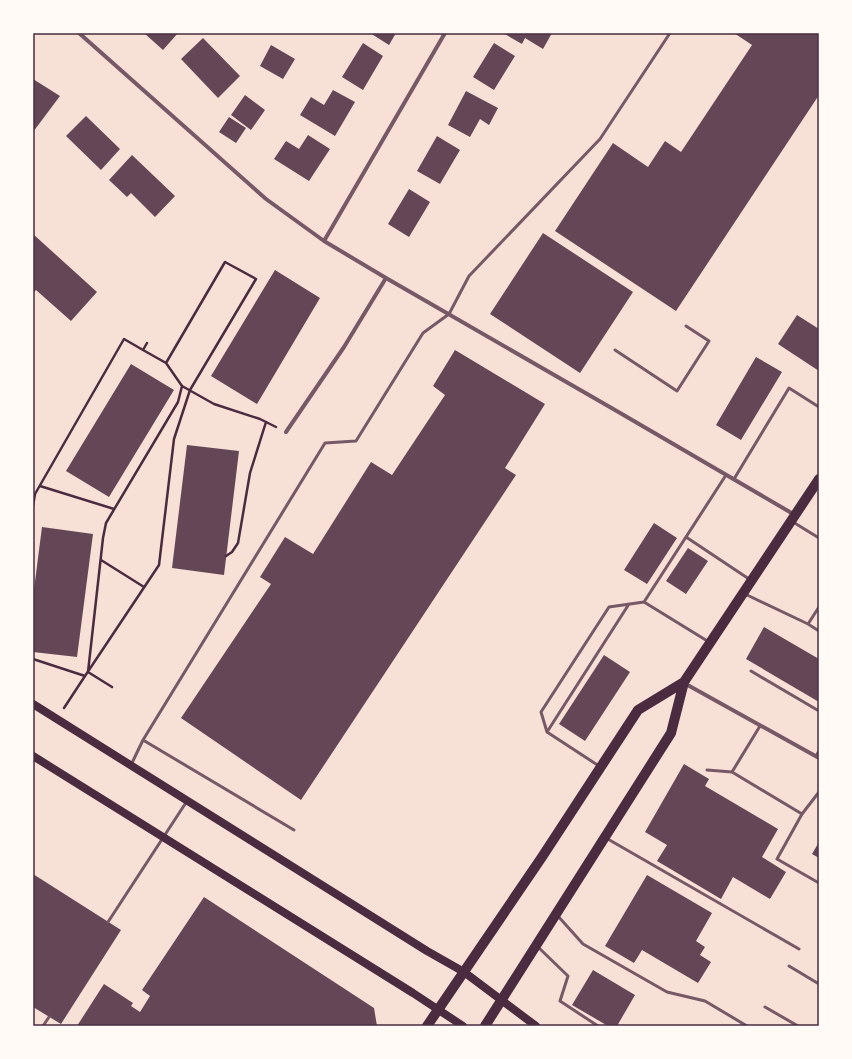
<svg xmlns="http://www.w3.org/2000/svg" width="852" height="1059" font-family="'Sofia Sans Condensed',sans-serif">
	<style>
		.building { fill: #644757 }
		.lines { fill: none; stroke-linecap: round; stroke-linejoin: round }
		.path { stroke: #4a2c40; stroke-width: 2.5 }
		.service { stroke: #755966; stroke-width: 3 }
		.minor { stroke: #755966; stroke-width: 4 }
		.secondary { stroke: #4a2c40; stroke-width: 8 }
		.primary { stroke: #4a2c40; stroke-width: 10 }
		.neatline { fill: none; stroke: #4a2c40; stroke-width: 1.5 }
	</style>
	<rect width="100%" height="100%" fill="#f7e1d7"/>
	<path class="building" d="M144,33H178L163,50Z
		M370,33H396L389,45Z
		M503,33H552L543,49L525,38L522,44Z
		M734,33H819V95L676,311L555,231L613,143L648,167L665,141L681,152L752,45Z
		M203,38L240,76L218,98L181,59Z
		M363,43L383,56L363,90L342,77Z
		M494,43L515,56L494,90L473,77Z
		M271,45L295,59L283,79L260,66Z
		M33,79L60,96L33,132Z
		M333,90L355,102L335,136L300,115L311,97L324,105Z
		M466,91L498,108L489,125L480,119L470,137L448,125Z
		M245,95L265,110L251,130L231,115Z
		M86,116L120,149L101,170L66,136Z
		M229,117L246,128L236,143L219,132Z
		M308,135L330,149L309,181L274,159L286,141L299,149Z
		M437,136L460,150L440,184L417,171Z
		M132,155L175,196L155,217L131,193L127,197L109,180Z
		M409,189L430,202L409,237L388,224Z
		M543,233L633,292L580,373L490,314Z
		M33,234L97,292L71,321L36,290L33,293Z
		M275,270L320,298L257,404L211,376Z
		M797,315L819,329V371L778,344Z
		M455,350L545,404L505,468L516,475L301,800L181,718L271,584L260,577L285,537L313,554L371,462L392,475L445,395L433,386Z
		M756,357L782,372L741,440L716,425Z
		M131,364L174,390L109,497L66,471Z
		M187,445L239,451L224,575L172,568Z
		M654,523L677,538L647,584L624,570Z
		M42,527L93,534L77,657L33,652V597Z
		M688,548L708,561L686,594L666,581Z
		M764,627L819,659V702L746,659Z
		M604,655L630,672L585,741L559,724Z
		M684,764L709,779L705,786L778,829L762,857L786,872L770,899L733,877L721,899L657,861L667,845L645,832Z
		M819,842V858L812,854Z
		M33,874L121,930L61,1024L33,1007Z
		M647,875L712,913L696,941L705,947L700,955L711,962L698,983L642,950L634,963L605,946Z
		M204,897L374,1008L377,1026H77L104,984L133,1003L131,1006L140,1012L150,996L142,990Z
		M593,970L635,995L617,1026H608L572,1005Z"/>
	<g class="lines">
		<path class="path" d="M143,350L166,363L182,386L214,404L260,419L276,427
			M40,486L114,509
			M33,506L35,494L124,339L143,350L147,343
			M226,556L232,552L238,543L250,473L266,422
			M101,560L144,587
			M33,659L85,676L159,565L174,439L190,390L256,279L225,262L166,363
			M112,687L88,672L103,538L106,523L178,402L182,386
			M64,708L85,676"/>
		<path class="service" d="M615,350L677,391L709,341L686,326
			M734,479L789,388L819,407
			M793,522L819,538
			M686,537L749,579
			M745,594L808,624L819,631
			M644,602L726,475
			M808,624L819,607
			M751,671L819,711
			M760,726L732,772L802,814L819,792
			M547,732L629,604
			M143,740L294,830
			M816,756L819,751
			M131,765L143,740L325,443L356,441L423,333L449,314L469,276L600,139L670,33
			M599,766L547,732L541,712L609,607L644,602L709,642
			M707,770L732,772
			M802,814L777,859L819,883
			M606,838L799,949
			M557,915L583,944L667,992L705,1001L747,1026
			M108,922L187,801
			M538,947L568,976L560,1001L598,1026
			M789,966L819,984
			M765,1007L798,1026
			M43,1026L49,1017"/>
		<path class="minor" d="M79,33L266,199L324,241L386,278L615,410L795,515
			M324,241L445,33
			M286,432L344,347L386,278
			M684,683L819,758"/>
		<path class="secondary" d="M33,704L427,951L464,972L536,1026
			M33,756L413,993L463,1026"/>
		<path class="primary" d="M427,1026L542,857L638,710L684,682
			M485,1026L671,733L684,682L819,479"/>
	</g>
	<rect width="852" height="1059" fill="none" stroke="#fffaf5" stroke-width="68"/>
	<rect x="34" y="34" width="784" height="991" class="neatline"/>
</svg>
